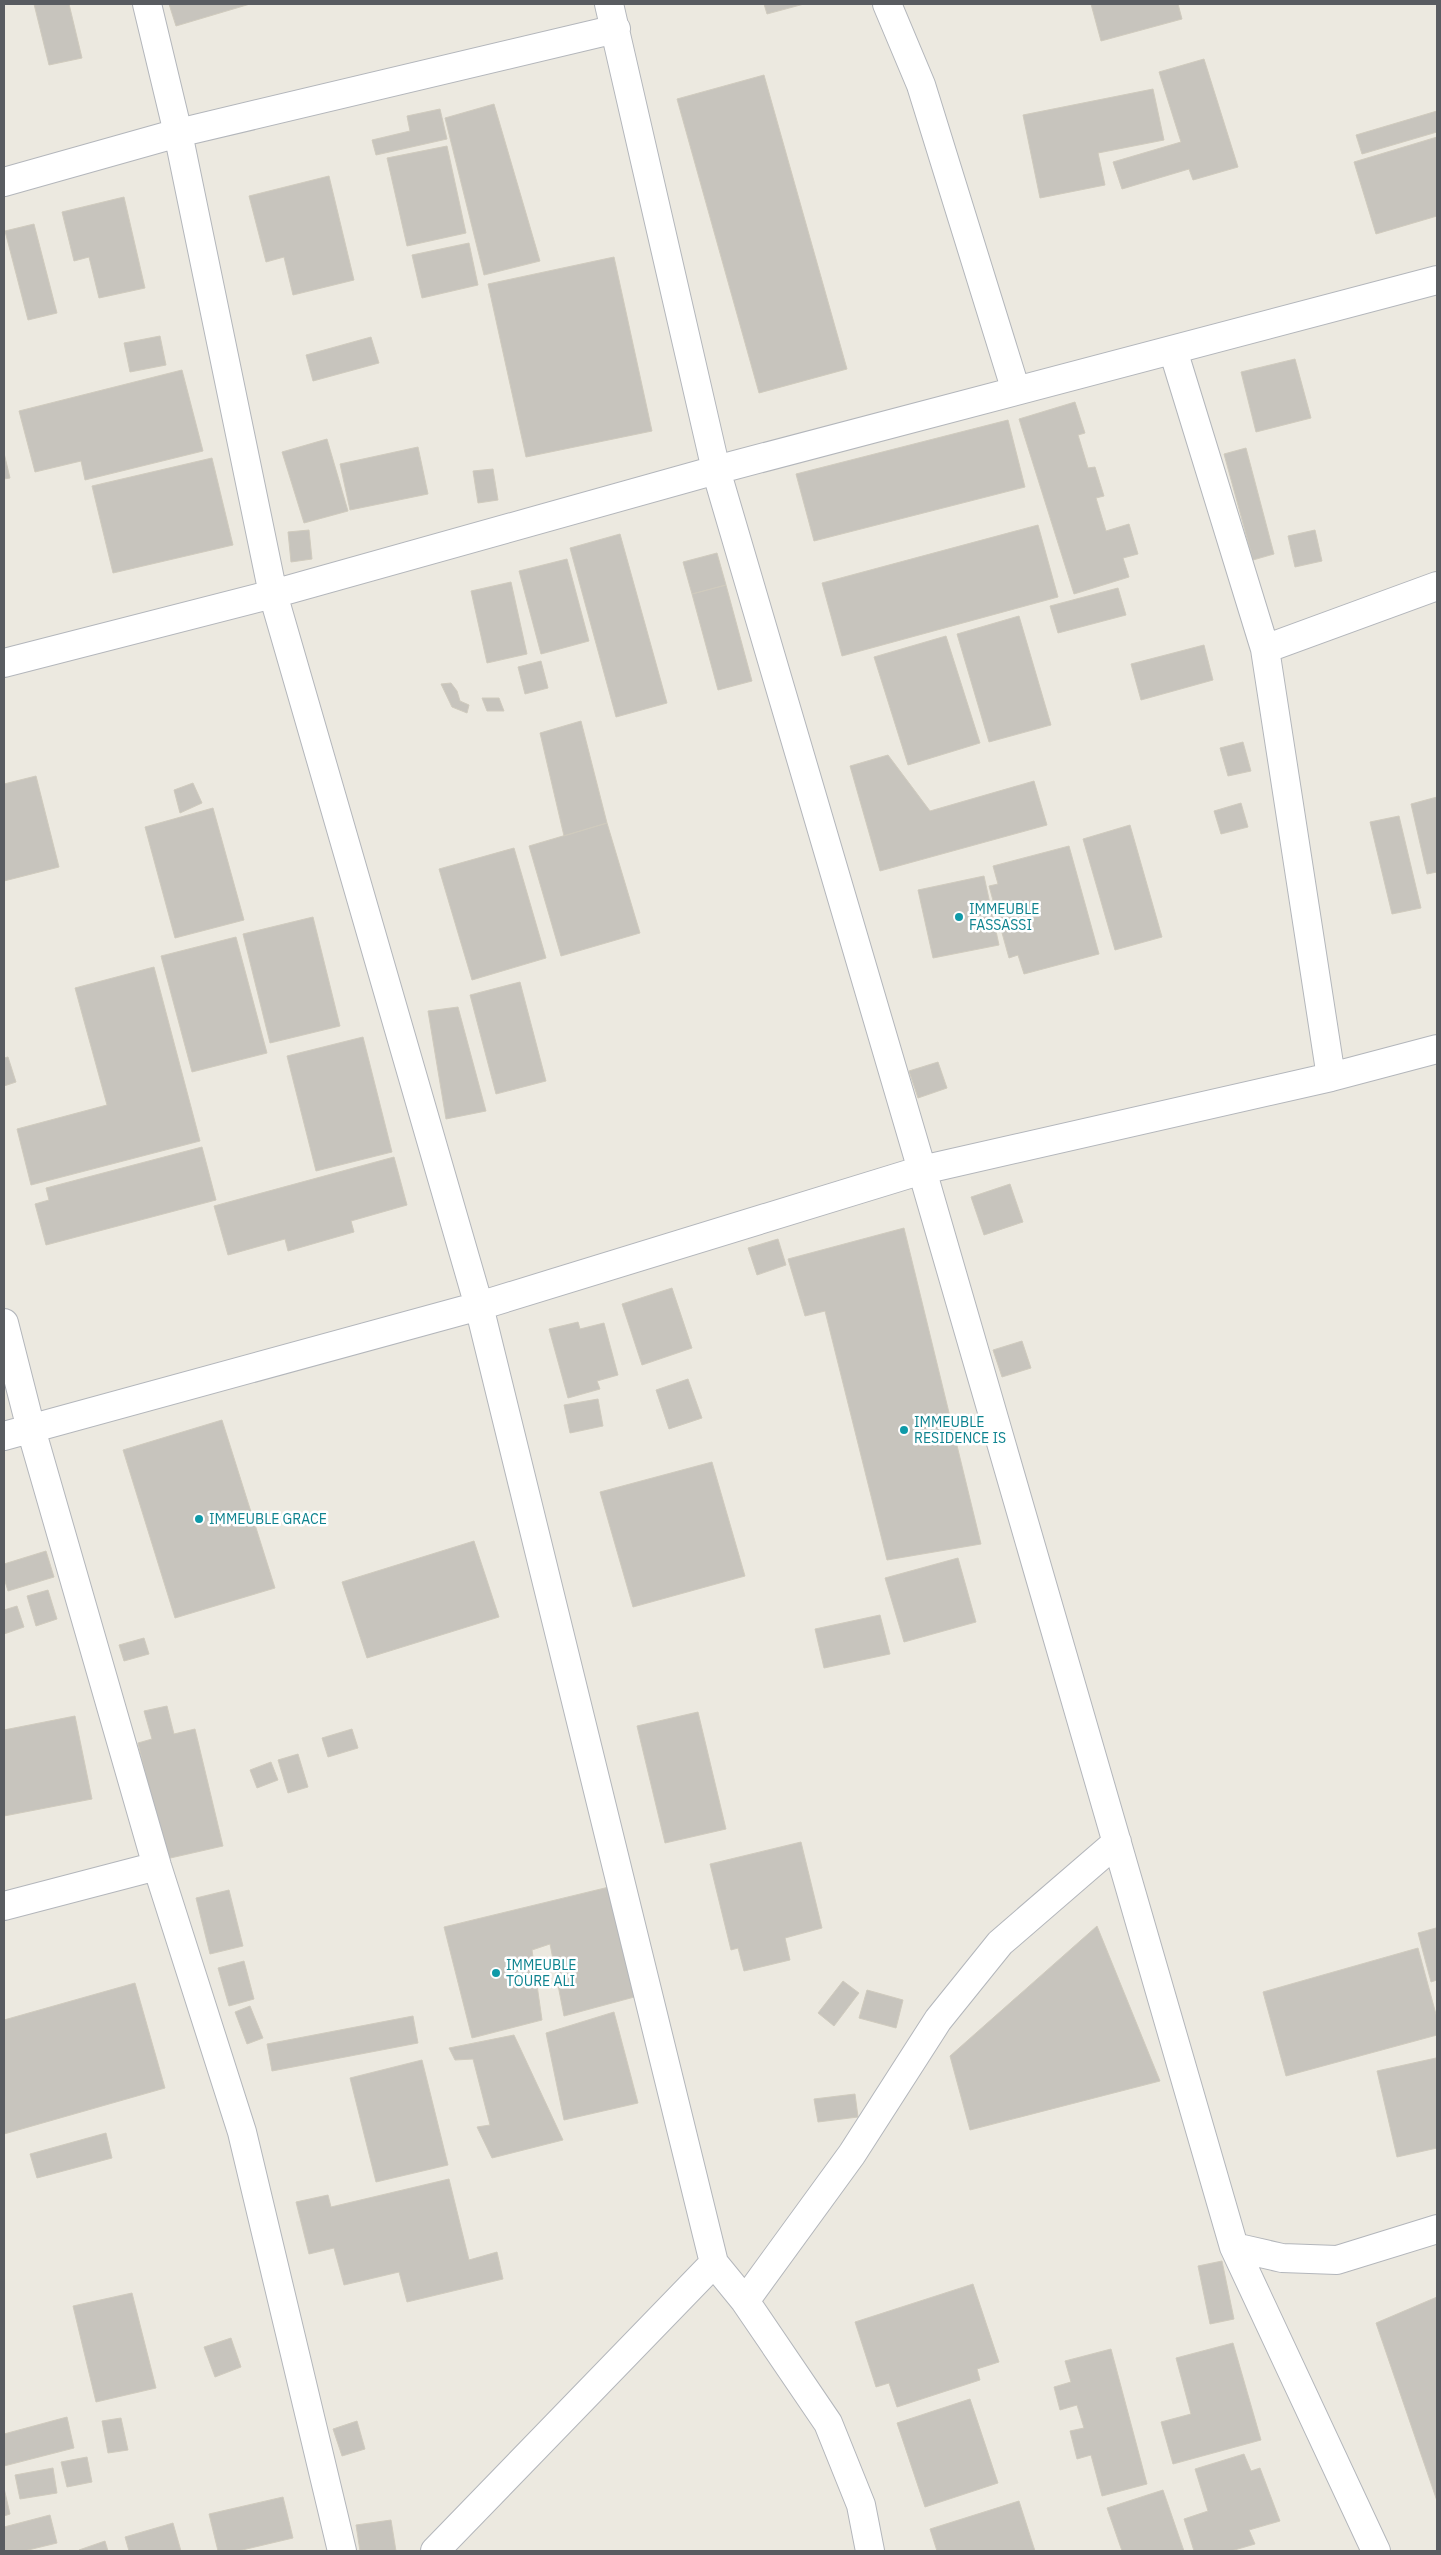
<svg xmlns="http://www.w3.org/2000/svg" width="1441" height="2555" font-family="'IBM Plex Sans',sans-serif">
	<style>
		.building { fill: #c7c4bd; stroke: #d0cbbe }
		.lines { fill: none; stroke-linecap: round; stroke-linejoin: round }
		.street-casing { stroke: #b3b6bb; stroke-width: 30 }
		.street { stroke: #fff; stroke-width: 28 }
		.culture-dot { fill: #0f9aa8; stroke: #fff; stroke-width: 2 }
		.labels { text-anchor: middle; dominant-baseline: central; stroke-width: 5; stroke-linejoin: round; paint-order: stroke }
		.culture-label { font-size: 14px; fill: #0d838f; stroke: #fff; text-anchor: start }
	</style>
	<rect width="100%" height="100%" fill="#ece9e0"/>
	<path class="building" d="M34,4H69L82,58L49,65Z
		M169,4H250L176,26Z
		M764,4H804L767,14Z
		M1091,4H1178L1182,19L1101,41Z
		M1204,59L1238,167L1193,180L1189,169L1122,189L1113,162L1181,142L1159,72Z
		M764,75L847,369L759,393L677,99Z
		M1153,89L1164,140L1098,153L1105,185L1040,198L1023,115Z
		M494,104L540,261L484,275L445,118Z
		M440,109L447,139L376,155L372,140L410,131L407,116Z
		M1437,111V132L1362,154L1356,135Z
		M1437,137V216L1376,234L1354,162Z
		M447,146L466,233L407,246L387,158Z
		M329,176L354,280L293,295L284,257L266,262L249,196Z
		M124,197L145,288L99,298L89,257L74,261L62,212Z
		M34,224L57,313L28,320L5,231Z
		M469,243L478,285L422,298L412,255Z
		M614,257L652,431L526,457L488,284Z
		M160,336L166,365L130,372L124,343Z
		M371,337L379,363L313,381L306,355Z
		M1295,359L1311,418L1256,432L1241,372Z
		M182,370L203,451L85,480L81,461L35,472L19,411Z
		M1075,402L1085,433L1078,435L1088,468L1095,467L1104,496L1096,498L1106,531L1129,524L1138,554L1123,558L1129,577L1074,594L1019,419Z
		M1008,420L1025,487L814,541L796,474Z
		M327,439L348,511L304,523L282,452Z
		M418,447L428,494L350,510L340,464Z
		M1246,448L1274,554L1253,560L1224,454Z
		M4,453L10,478L4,479Z
		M212,458L233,545L113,573L92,486Z
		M493,469L498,500L478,503L473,471Z
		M1038,525L1058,597L842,656L822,583Z
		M309,530L312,559L291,562L288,532Z
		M1315,530L1322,561L1295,567L1288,536Z
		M620,534L667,703L616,717L570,548Z
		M717,553L726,585L692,594L683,562Z
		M567,559L589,641L541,654L519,571Z
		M511,582L527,654L487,663L471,591Z
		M726,585L752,681L718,690L692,594Z
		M1118,588L1126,615L1058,633L1050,606Z
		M1019,616L1051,725L989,742L957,634Z
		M946,636L980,743L908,765L874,657Z
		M1204,645L1213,680L1141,700L1131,664Z
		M541,661L548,688L525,694L518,667Z
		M451,683L457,691L460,701L469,705L467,713L452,707L441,684Z
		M482,698H499L504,711H487Z
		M581,721L607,823L564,836L540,733Z
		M1243,742L1251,771L1228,776L1220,748Z
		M888,755L930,811L1034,781L1047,825L880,871L850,766Z
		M36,776L59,867L4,881V784Z
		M193,783L202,803L180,813L174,790Z
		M1437,797V872L1427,874L1411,804Z
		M1241,803L1248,827L1221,834L1214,811Z
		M213,808L244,920L175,938L145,827Z
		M1399,816L1421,908L1392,914L1370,822Z
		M607,823L640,933L561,956L529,846Z
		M1130,825L1162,937L1115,950L1083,839Z
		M1069,846L1099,954L1024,974L1018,955L1009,958L989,886L998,884L993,866Z
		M514,848L546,958L472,980L439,869Z
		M984,876L999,945L933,958L918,890Z
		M313,917L340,1026L270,1043L243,934Z
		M236,937L267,1053L192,1072L161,956Z
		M154,967L200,1141L31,1185L17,1129L107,1105L75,988Z
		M520,982L546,1081L496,1094L470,995Z
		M458,1007L486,1111L446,1119L428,1011Z
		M363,1037L392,1152L316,1171L287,1056Z
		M8,1057L16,1082L4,1086V1058Z
		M938,1062L947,1088L918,1098L909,1071Z
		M202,1147L216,1200L46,1245L35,1204L49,1200L46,1188Z
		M394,1157L407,1205L351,1221L354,1232L288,1251L285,1239L228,1255L214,1206Z
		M1010,1184L1023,1222L984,1235L971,1197Z
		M904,1228L981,1544L887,1560L825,1311L805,1316L788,1259Z
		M778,1239L786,1265L757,1275L748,1248Z
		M672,1288L692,1348L642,1365L622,1304Z
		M578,1322L580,1329L604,1323L618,1375L597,1381L600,1389L568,1398L549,1329Z
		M1022,1341L1031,1368L1002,1377L993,1350Z
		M688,1379L702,1418L669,1429L656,1390Z
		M598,1399L603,1426L570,1433L564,1405Z
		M222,1420L275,1588L175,1618L123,1450Z
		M712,1462L745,1576L633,1607L600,1492Z
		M474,1541L499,1617L367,1658L342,1582Z
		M46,1551L54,1577L8,1591L4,1578V1564Z
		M958,1558L976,1622L904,1642L885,1578Z
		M48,1590L57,1619L36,1626L27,1596Z
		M17,1606L24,1627L4,1634V1610Z
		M880,1615L890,1654L824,1668L815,1629Z
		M144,1638L149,1654L124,1661L119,1645Z
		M167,1706L174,1734L195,1729L223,1846L166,1859L138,1743L152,1739L144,1711Z
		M698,1712L726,1829L665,1843L637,1726Z
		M75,1716L92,1799L4,1816V1730Z
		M352,1729L358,1748L328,1757L322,1738Z
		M298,1754L308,1787L288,1793L278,1760Z
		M271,1762L278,1780L257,1788L250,1770Z
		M801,1842L822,1928L785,1938L790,1960L744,1971L738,1948L731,1950L710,1864Z
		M609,1887L638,1996L564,2016L550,1944L532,1950L542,2020L472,2038L444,1927Z
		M229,1890L243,1946L210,1954L196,1898Z
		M1097,1926L1160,2081L970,2130L950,2056Z
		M1436,1928L1437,1980L1431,1982L1418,1933Z
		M1418,1948L1437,2018V2035L1286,2076L1263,1992Z
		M244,1961L254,1999L229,2006L218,1968Z
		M843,1981L859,1993L834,2026L818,2013Z
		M135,1983L165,2088L4,2134V2020Z
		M867,1990L903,2000L896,2028L859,2018Z
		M250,2006L263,2038L247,2044L235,2012Z
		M614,2012L638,2103L564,2120L546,2033Z
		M413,2016L418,2043L272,2071L267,2044Z
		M514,2035L563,2140L492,2158L477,2127L490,2125L473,2059L455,2060L449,2048Z
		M1436,2058L1437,2148L1397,2157L1377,2071Z
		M422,2060L448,2165L376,2182L350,2078Z
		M855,2094L858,2117L818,2122L814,2099Z
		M106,2133L112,2158L37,2178L30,2154Z
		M449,2179L469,2260L497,2252L503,2279L407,2302L399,2272L344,2285L334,2248L309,2254L296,2202L328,2195L331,2207Z
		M1222,2261L1234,2319L1210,2324L1198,2266Z
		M973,2284L999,2362L977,2369L980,2380L897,2407L889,2383L876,2387L855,2322Z
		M132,2293L156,2388L96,2402L73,2306Z
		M1437,2297V2501L1376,2323Z
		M231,2338L241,2367L215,2377L204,2347Z
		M1233,2343L1261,2440L1173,2464L1161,2422L1191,2414L1176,2358Z
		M1111,2349L1147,2484L1102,2496L1091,2455L1077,2459L1070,2431L1084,2428L1077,2405L1060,2410L1054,2387L1071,2382L1065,2361Z
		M970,2399L998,2483L925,2507L897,2423Z
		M67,2417L74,2448L4,2466V2434Z
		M121,2418L128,2450L108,2453L102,2421Z
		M357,2421L365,2449L342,2456L333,2429Z
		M1244,2454L1251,2471L1260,2468L1280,2521L1249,2530L1255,2544L1231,2551H1194L1184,2519L1208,2511L1195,2469Z
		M87,2457L92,2482L67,2487L61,2462Z
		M53,2468L57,2493L20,2499L15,2475Z
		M4,2488L10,2514L4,2516Z
		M1163,2490L1184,2551H1122L1107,2508Z
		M283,2497L293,2538L238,2551H218L209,2514Z
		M1019,2501L1035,2551H937L930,2529Z
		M50,2515L57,2543L24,2551H4V2527Z
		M391,2520L396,2551H360L356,2525Z
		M173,2523L181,2551H129L125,2537Z
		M105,2541L108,2551H79V2550Z"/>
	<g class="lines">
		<defs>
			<path id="street" d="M147,4L178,133L273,594L479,1306L714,2263L745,2301L828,2423L861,2505L870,2551
				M609,4L716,470L922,1170L1234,2247L1376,2551
				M887,4L921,85L1016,391
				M4,182L178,133L616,29
				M1173,350L1265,649L1331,1077
				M1265,649L1437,586
				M4,663L273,594L716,470L1437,280
				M4,1323L31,1429L157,1866L242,2132L342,2551
				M4,1436L479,1306L922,1170L1331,1077L1437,1049
				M4,1906L157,1866
				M1234,2247L1282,2258L1337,2260L1437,2229
				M745,2301L852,2154L938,2020L1000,1943L1117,1842
				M435,2551L714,2263"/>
		</defs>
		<use href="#street" class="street-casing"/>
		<use href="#street" class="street"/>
	</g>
	<g class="culture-dot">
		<circle cx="959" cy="917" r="5"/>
		<circle cx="904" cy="1430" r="5"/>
		<circle cx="199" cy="1519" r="5"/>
		<circle cx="496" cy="1973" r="5"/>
	</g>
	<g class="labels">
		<g class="culture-label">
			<text x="969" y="909">IMMEUBLE<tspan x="969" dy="16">FASSASSI</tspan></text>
			<text x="914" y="1422">IMMEUBLE<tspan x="914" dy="16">RESIDENCE IS</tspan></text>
			<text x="209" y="1519">IMMEUBLE GRACE</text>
			<text x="506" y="1965">IMMEUBLE<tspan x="506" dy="16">TOURE ALI</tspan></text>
		</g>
	</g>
	<rect width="1441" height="2555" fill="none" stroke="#595c61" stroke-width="10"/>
</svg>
